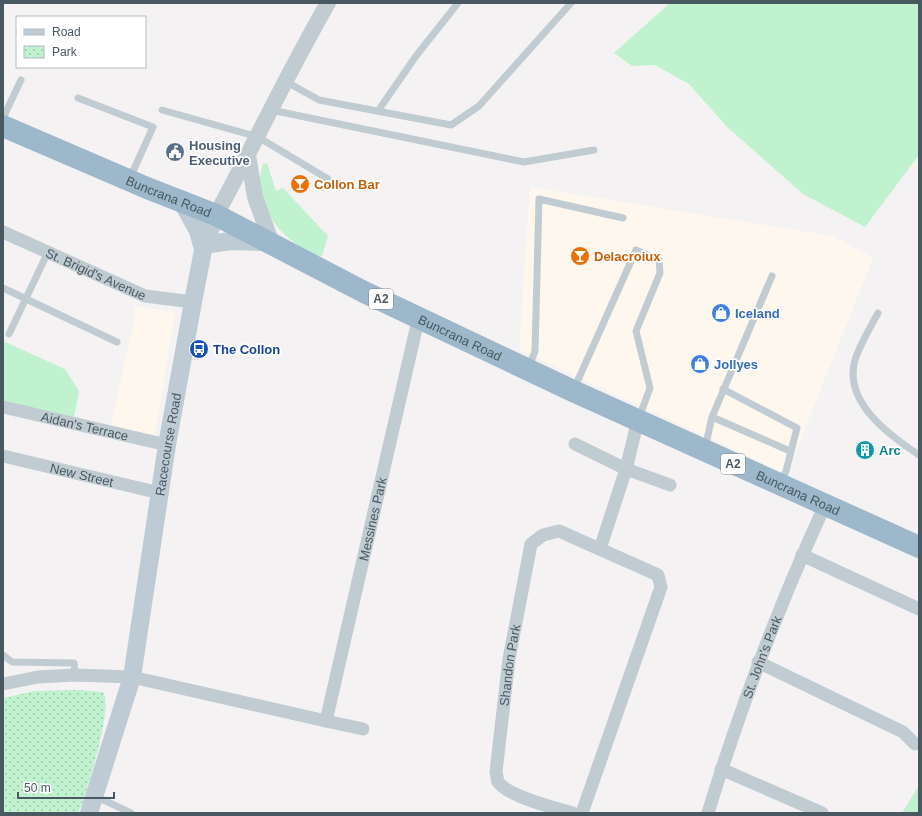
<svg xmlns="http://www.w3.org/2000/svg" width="922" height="816" font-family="Helvetica,sans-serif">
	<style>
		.commercial { fill: #fdf7ee }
		.green { fill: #c1f2cf }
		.park { fill: url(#park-dots) }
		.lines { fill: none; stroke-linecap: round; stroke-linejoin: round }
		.service { stroke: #c0cbd2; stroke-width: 7 }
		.minor { stroke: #c0cbd2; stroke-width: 13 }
		.tertiary { stroke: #c0cbd2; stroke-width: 16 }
		.secondary { stroke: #becbd4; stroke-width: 18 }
		.trunk { stroke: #9db8ca; stroke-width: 22 }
		.labels { text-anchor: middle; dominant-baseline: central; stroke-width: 3.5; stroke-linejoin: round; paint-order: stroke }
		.shield { fill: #fff; stroke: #808a90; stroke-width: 1 }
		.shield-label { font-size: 12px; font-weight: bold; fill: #495861 }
		.service-label { font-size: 13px; font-weight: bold; fill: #4e5e75; stroke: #fff; text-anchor: start }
		.food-label { font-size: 13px; font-weight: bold; fill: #c56008; stroke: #fff; text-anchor: start }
		.street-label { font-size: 13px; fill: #495861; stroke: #fff }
		.shop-label { font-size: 13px; font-weight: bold; fill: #366cbe; stroke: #fff; text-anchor: start }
		.transit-label { font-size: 13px; font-weight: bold; fill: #164399; stroke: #fff; text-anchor: start }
		.culture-label { font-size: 13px; font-weight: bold; fill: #0d838f; stroke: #fff; text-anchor: start }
	</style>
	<defs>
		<pattern id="park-dots" width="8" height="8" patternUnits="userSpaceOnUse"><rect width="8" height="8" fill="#c1f2cf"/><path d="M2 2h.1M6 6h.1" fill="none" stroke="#9fc7ab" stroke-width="1.8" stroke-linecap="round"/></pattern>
	</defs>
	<rect width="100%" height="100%" fill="#f5f2f3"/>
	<path class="commercial" d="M530,187L833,236L873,258L787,474L519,350Z
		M135,306L175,312L155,436L120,431L111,425L129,341L133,330Z"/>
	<path class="green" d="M670,3H919V155L865,227L803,194L727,127L689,84L655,65L632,66L614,53Z
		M267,163L276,191L283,188L328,236L322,256C312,257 307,251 298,245C272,228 252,197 263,164Z
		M3,341L65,369L79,391L74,417L3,401Z
		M919,785V813H902Z"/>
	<path class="park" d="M79,690L103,692C114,705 88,785 82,804L78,813H3V698L35,691Z"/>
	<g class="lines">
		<path class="service" d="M285,81L319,100L451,125L479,106L571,3
			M78,98L153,127L130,178
			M162,110L258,137L328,179
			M271,110L524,162L594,150
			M378,111L416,56L458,3
			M3,118L21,80
			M3,288L117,342
			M878,313C870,328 860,344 855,360C843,402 889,435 919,455
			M9,334L48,252
			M529,367L535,351L539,199L623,218
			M574,389L636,250L659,260L660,273L636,331L650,388L639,418
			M723,389L797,428L786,471L781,482
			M712,417L790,451
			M705,448L712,417L772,276
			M3,655L12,662L74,663L75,675
			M95,796L131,813"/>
		<g class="minor">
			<path id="s1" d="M3,232L145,296L193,302"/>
			<path id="s2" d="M3,407L167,445"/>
			<path d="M575,444L626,469L670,485"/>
			<path id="s3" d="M3,456L160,493"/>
			<path d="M600,549L626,469L638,420"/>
			<path d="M802,555L919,609"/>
			<path d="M758,662L903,732L915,744"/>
			<path id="s4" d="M3,684L38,677L75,675L132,677L326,721L419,316"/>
			<path d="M326,721L363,729"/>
			<path d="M721,769L822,813"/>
			<path id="s5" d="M573,813C555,808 509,797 498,782C497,779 497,775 496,772L509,659L531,544L543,535L559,531L658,575L661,587L582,813"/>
			<path id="s6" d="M708,813C740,708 779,605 825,505"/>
		</g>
		<path class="tertiary" d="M248,155L255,197L272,244
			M216,215C254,145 288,72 328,3"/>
		<g class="secondary">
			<path d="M182,202L198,231L203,249"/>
			<path d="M204,245L230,241L267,242"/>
			<path id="s7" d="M89,813L132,677L167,445L193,302L204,245L216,215"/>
		</g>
		<path class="trunk" id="s8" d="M3,126L147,188L216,215L364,292L573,391L919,547"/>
	</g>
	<defs>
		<symbol id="civic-disc" viewBox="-11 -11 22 22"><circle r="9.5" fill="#5c6f8a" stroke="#fff"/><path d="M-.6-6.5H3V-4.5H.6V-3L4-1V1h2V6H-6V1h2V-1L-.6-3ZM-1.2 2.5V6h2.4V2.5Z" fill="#fff"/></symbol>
		<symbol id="bar-disc" viewBox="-11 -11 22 22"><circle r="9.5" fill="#e8710a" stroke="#fff"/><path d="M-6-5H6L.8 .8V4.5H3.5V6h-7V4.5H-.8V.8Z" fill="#fff"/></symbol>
		<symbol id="shop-disc" viewBox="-11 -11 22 22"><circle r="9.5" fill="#3f7fe0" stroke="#fff"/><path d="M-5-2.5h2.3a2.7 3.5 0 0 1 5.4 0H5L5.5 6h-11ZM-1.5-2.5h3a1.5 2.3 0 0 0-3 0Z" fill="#fff"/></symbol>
		<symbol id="bus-disc" viewBox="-11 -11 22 22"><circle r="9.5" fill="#1a4fb4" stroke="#fff"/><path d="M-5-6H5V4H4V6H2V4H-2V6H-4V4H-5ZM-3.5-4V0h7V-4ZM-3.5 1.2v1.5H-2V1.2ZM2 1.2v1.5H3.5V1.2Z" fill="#fff"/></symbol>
		<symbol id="building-disc" viewBox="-11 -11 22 22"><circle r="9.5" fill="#0f9aa8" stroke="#fff"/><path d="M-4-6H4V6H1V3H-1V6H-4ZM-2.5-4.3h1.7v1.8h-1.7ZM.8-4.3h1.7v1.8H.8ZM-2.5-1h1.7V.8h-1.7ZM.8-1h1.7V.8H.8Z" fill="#fff"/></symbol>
	</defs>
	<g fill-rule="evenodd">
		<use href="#civic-disc" x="164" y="141" width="22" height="22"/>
		<use href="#bar-disc" x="289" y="173" width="22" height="22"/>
		<use href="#bar-disc" x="569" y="245" width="22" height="22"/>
		<use href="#shop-disc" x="710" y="302" width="22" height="22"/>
		<use href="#bus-disc" x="188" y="338" width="22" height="22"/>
		<use href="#shop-disc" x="689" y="353" width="22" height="22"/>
		<use href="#building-disc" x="854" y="439" width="22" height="22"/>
	</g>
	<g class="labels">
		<g class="shield">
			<rect x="369" y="289" width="24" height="20" rx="3"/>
			<rect x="721" y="454" width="24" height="20" rx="3"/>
		</g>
		<g class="shield-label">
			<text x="381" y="299">A2</text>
			<text x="733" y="464">A2</text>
		</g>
		<g class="service-label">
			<text x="189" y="145">Housing<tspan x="189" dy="15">Executive</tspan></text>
		</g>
		<g class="food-label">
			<text x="314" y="184">Collon Bar</text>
			<text x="594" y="256">Delacroiux</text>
		</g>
		<g class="street-label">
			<text stroke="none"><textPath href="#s8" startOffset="180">Buncrana Road</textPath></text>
			<text stroke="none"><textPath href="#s1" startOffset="102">St. Brigid's Avenue</textPath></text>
			<text stroke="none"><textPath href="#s8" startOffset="504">Buncrana Road</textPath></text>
			<text stroke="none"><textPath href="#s2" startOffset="84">Aidan's Terrace</textPath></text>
			<text stroke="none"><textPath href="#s7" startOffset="378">Racecourse Road</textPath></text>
			<text stroke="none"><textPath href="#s3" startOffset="81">New Street</textPath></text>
			<text stroke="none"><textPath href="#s8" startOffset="876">Buncrana Road</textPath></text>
			<text stroke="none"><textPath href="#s4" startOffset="536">Messines Park</textPath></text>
			<text stroke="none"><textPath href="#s6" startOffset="165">St. John's Park</textPath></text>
			<text stroke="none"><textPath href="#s5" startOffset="200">Shandon Park</textPath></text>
		</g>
		<g class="shop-label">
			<text x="735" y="313">Iceland</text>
			<text x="714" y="364">Jollyes</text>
		</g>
		<g class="transit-label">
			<text x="213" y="349">The Collon</text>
		</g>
		<g class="culture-label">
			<text x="879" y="450">Arc</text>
		</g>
	</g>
	<rect width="922" height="816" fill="none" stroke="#495861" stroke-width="8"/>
	<rect x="16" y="16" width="130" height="52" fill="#ffffff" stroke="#b6bcc0"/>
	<rect x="24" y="29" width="20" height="6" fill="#becbd4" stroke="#b6bcc0"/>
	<text x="52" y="36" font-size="12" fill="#495861">Road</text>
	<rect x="24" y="46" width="20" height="12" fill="url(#park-dots)" stroke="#b6bcc0"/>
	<text x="52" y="56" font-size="12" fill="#495861">Park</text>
	<path d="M18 792v6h96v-6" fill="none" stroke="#495861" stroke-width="2"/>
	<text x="24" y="792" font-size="12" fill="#495861" stroke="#ffffff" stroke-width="3" paint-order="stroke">50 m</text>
</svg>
